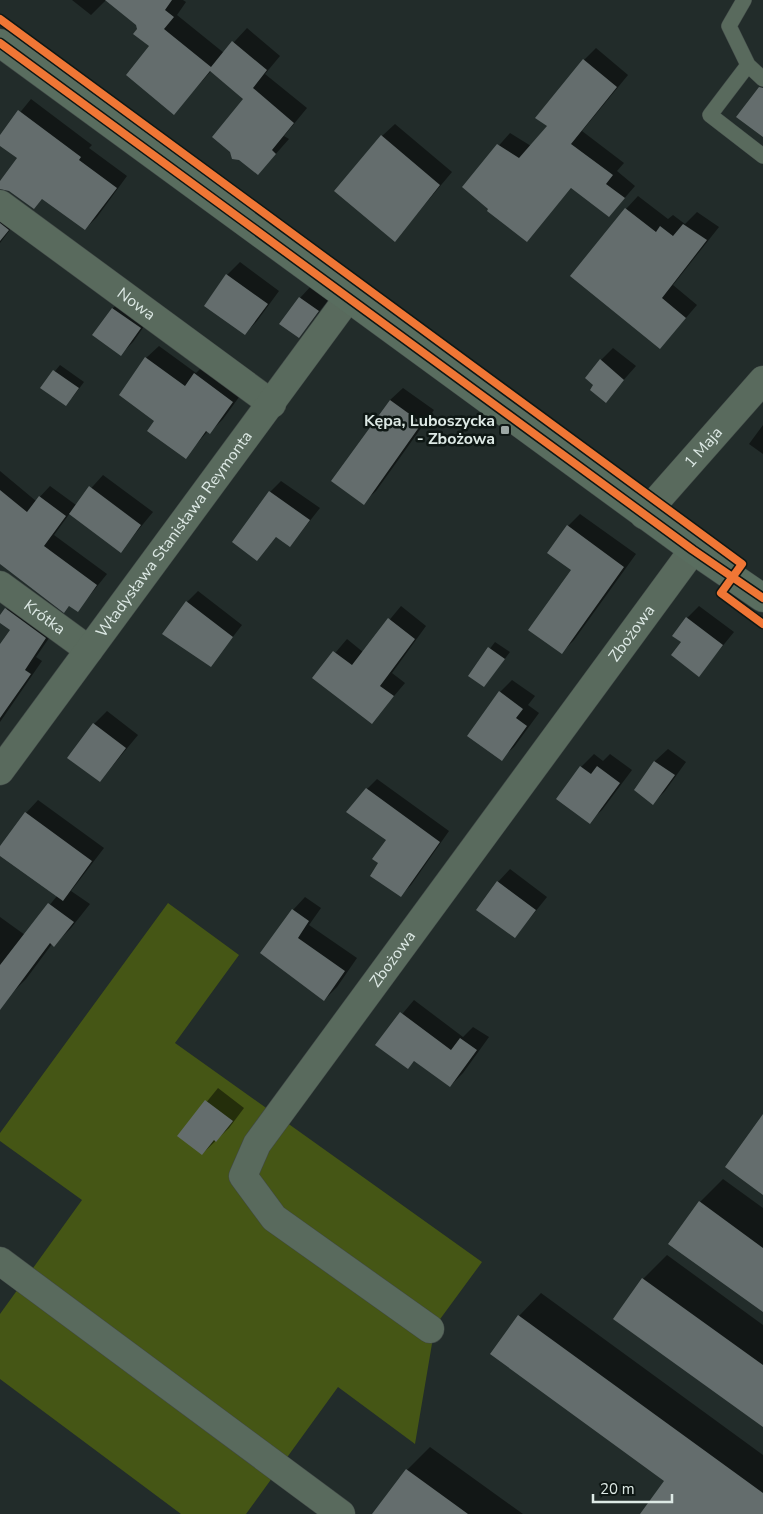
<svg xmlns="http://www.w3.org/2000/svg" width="763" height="1514" font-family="'Nunito Sans',sans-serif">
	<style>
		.green { fill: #455615 }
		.shadow { fill: #0007 }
		.building { fill: #646d6d }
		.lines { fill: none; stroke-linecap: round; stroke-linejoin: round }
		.lane-casing { stroke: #414947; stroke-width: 16 }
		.street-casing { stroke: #414947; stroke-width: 29 }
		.secondary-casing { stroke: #414947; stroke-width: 29 }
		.lane { stroke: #596a5d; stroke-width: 15 }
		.street { stroke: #596a5d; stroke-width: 28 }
		.secondary { stroke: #596d5f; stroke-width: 28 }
		.cycleway-casing { stroke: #0e1714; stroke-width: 11 }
		.cycleway { stroke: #f07635; stroke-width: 8 }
		.poi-dot { fill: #9ca7a4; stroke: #0e1714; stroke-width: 2 }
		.labels { text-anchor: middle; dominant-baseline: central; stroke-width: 5; stroke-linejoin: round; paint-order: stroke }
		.street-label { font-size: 16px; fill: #dde9e5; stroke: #0e1714 }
		.poi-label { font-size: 16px; font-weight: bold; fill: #dde9e5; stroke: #0e1714; text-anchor: end }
	</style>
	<rect width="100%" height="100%" fill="#222c2a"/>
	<path class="green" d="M168,903L239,955L175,1043L482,1262L435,1326L415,1444L338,1387L246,1514H181L0,1379V1314L82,1200L0,1141V1133Z"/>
	<path class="shadow" d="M72,0H106L91,15Z
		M107,0H183L186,2L177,15L224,53L247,28L280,56L265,74L307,108L284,136L289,139L258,174L244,99L211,71L174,113L151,46L137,25Z
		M596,48L628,75L582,131L624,163L617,171L635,186L609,216L572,187L526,241L463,186L510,133L531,146L549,126L584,60Z
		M31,99L92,145L89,148L127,176L97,217L85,229L43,198L34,208L9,190L0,187V183L19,158L0,144V137Z
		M395,124L452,172L395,240L382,136Z
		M638,196L668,219L673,215L685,224L697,212L719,227L673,285L697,305L660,348L626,209Z
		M0,202L19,218L0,243Z
		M240,262L279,291L257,321L245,334L227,275Z
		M312,285L330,298L299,337L300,298Z
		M126,296L152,315L133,342L121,354L94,335L113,308Z
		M159,346L196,373L207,362L245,389L223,419L210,432L208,431L185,457L146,358Z
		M613,348L636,366L605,401L595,384L601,360Z
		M60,365L84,382L72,398L42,387Z
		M403,388L434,410L376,491L363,503L390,400Z
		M763,425V454L749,444Z
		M0,471L36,501L50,486L76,505L103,475L153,512L121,551L70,513L54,535L107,574L78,610L70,605L64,611L0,557Z
		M281,481L320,508L290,546L277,536L257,560L234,542L270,492Z
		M580,514L636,554L574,640L562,652L572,569L568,526Z
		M198,591L242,625L211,665L187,602Z
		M19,596L58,625L36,657L42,661L0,722V647L12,630L0,621V617Z
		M401,606L426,626L392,673L405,683L372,722L314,678L347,639L363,652Z
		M699,606L734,632L699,675L683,642L687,618Z
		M495,642L510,652L484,686L470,675Z
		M512,680L535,696L528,705L539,713L514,747L501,759L500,692Z
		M107,711L138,735L100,781L69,758L94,724Z
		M668,749L686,762L665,791L653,803L635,790L655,761Z
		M594,754L603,761L610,754L632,770L602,810L589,822L558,799L581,767Z
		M377,779L449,831L411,885L401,895L388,839L367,789Z
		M38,800L104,848L71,891L90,904L71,928L54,945L52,944L26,979L9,996L0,989V917L25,935L57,896L0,854V849L26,813Z
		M510,869L547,897L515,937L498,882Z
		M305,897L321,908L309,925L357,958L337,987L324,1000L262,953L293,910Z
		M414,1000L463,1037L473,1027L489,1037L463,1073L450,1086L415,1060L408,1068L377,1044Z
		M218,1088L244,1108L229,1128L202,1154L179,1136Z
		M723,1179L763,1208V1310L700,1202Z
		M667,1255L763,1325V1426L614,1319L643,1279Z
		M541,1293L763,1455V1514H649L666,1481L519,1316Z
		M430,1447L523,1514H388L407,1470Z"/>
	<path class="building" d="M105,0H172L165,10L174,17L164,29L211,67L232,41L267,70L253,88L294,123L272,150L276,154L258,175L239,160L232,159L230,152L212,137L243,99L210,71L174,115L126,75L149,46L133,34L137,29L136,25Z
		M583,59L617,87L571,144L613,175L606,184L625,198L609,217L571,188L527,242L487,211L488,209L462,187L497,144L519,158L547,126L535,118Z
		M759,87L763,88V137L736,117Z
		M18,110L81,157L79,160L117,188L85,230L42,199L34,209L9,191L0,189V181L17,158L0,146V135Z
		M381,135L440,185L395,242L334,191Z
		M625,208L656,232L660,226L673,236L683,224L707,240L662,298L686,318L660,349L570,276Z
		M0,223L9,230L0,241Z
		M226,274L268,304L245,335L204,306Z
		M299,297L319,311L299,338L279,324Z
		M112,308L141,328L121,356L92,335Z
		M145,357L185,386L194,373L233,402L210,434L206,431L186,459L147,431L154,421L119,395Z
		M600,359L624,380L606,403L590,390L593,385L585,378Z
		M53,370L79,388L66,406L40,388Z
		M390,400L422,423L364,505L331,481Z
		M89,486L141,525L121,553L69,514Z
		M0,490L27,512L39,496L66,516L44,546L97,585L78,612L69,606L64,613L0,564Z
		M269,491L310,520L290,547L276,537L257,561L232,542Z
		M567,525L624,567L562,654L528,630L571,570L547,553Z
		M186,601L233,637L211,667L162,634Z
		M5,608L46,638L25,670L31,674L0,718V644L10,630L0,623V615Z
		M686,617L723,645L699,677L671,655L681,642L672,636Z
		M388,618L415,639L380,686L394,696L372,724L312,678L333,651L352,665Z
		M488,647L505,659L484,687L468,676Z
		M499,691L523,709L516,718L527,726L502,761L467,736Z
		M93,723L126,748L100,782L67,758Z
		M654,761L675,775L653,805L634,790Z
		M580,766L591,774L597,766L620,783L590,824L556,799Z
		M366,788L440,842L401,897L370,876L378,863L372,859L386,840L346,812Z
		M25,812L92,861L63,901L0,856V846Z
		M497,881L536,910L515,938L476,910Z
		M48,903L74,922L54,947L50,943L0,1010V965Z
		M292,909L309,921L298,938L345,971L324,1001L260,953Z
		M400,1012L451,1050L460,1038L477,1050L450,1087L414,1061L408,1069L375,1045Z
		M205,1100L233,1121L216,1142L214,1140L202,1155L177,1136Z
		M763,1114V1195L725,1167Z
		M699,1201L763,1248V1312L668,1244Z
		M642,1278L763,1365V1427L613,1319Z
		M518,1315L763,1493V1514H640L664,1481L490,1354Z
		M406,1469L468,1514H372Z"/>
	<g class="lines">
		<defs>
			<path id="lane" d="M744,0L729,26L748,65L763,79
				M748,65L710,115L763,156"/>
			<g id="street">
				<path id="s1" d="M0,204L272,404"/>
				<path id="s2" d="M644,515L763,380"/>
				<path id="s3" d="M0,585L89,650"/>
				<path id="s4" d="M0,771L348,298"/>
				<path d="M0,1261L341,1514"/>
				<path id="s5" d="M430,1329L274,1218L243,1176L257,1144L693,550"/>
			</g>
			<path id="secondary" d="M0,43L693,550L763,598"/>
		</defs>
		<use href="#lane" class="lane-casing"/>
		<use href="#street" class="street-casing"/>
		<use href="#secondary" class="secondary-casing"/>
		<use href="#lane" class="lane"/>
		<use href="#street" class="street"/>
		<use href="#secondary" class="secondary"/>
		<defs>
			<path id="cycleway" d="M0,19L742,564L721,593L763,624
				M0,43L693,550L763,598"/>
		</defs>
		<use href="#cycleway" class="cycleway-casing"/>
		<use href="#cycleway" class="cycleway"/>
	</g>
	<rect class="poi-dot" x="500" y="425" width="10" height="10" rx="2.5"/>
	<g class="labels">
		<g class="street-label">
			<text stroke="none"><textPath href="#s1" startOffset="169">Nowa</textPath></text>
			<text stroke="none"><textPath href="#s2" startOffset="90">1 Maja</textPath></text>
			<text stroke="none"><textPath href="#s4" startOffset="294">Władysława Stanisława Reymonta</textPath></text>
			<text stroke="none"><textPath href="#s3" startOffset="55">Krótka</textPath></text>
			<text stroke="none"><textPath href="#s5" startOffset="912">Zbożowa</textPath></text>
			<text stroke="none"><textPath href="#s5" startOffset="508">Zbożowa</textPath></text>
		</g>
		<g class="poi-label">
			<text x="495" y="421">Kępa, Luboszycka<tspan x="495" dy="18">- Zbożowa</tspan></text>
		</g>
	</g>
	<path d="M593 1494v8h79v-8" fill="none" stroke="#dde9e5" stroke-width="2.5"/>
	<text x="600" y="1494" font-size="15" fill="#dde9e5" stroke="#0e1714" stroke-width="4" paint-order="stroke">20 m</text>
</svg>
